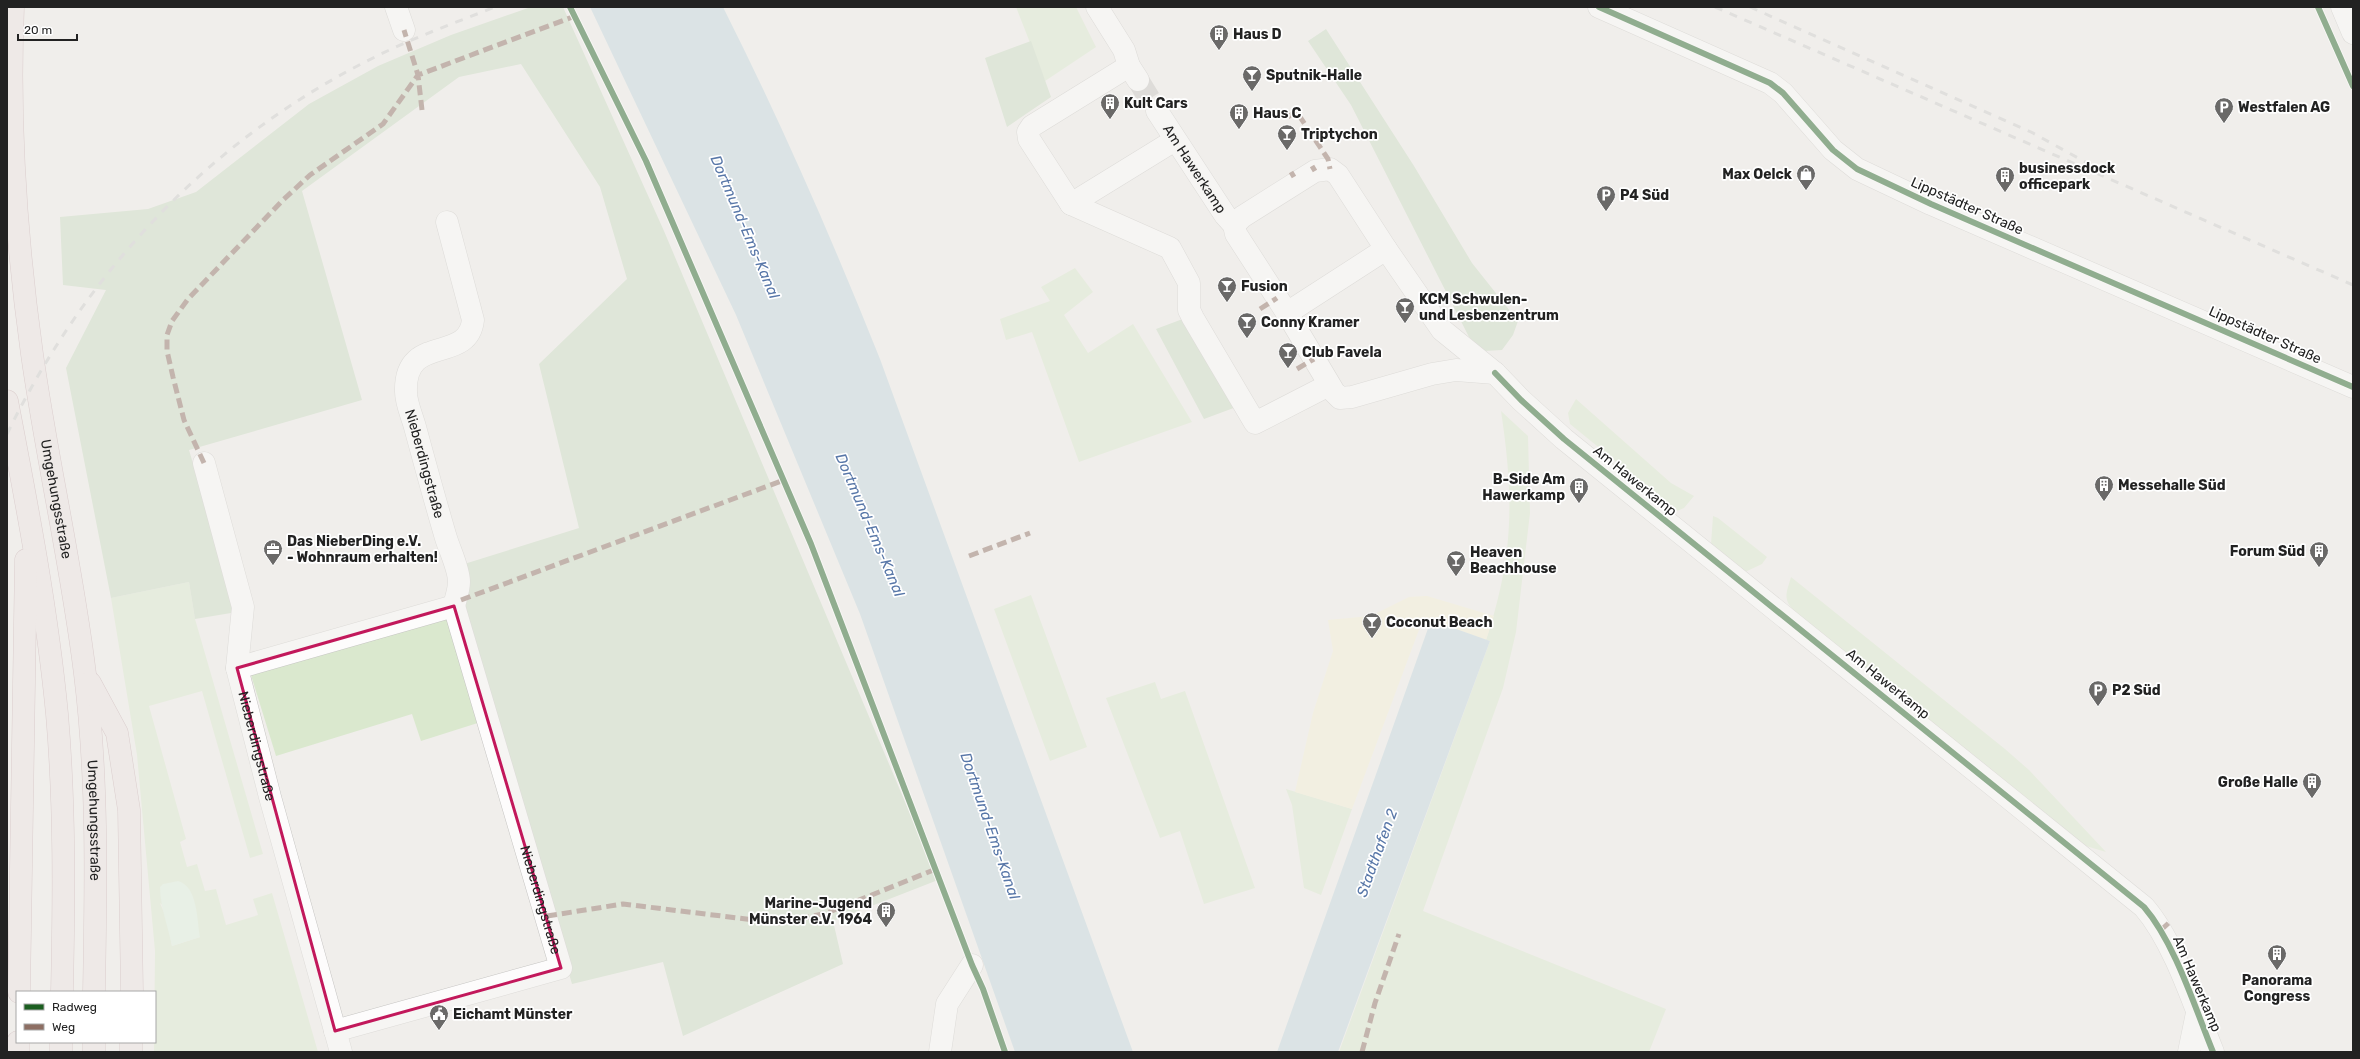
<svg xmlns="http://www.w3.org/2000/svg" width="2360" height="1059" font-family="Rubik,sans-serif">
	<style>
		.grass { fill: #dae8ce; fill-rule: evenodd }
		.forest { fill: #cadbc3 }
		.sand { fill: #f4f0d4 }
		.park { fill: #ddf1df }
		.water { fill: #c2d6de }
		.lines { fill: none; stroke-linecap: round; stroke-linejoin: round }
		.minor-tunnel { stroke: #c7c5c3; stroke-width: 22; stroke-dasharray: 22 11; stroke-linecap: butt }
		.minor-casing { stroke: #c6c5c3; stroke-width: 23 }
		.highway-casing { stroke: #c1a5aa; stroke-width: 23 }
		.minor { stroke: #fdfcfc; stroke-width: 22 }
		.highway { stroke: #eae2e2; stroke-width: 22 }
		.rail { stroke: #ccc; stroke-width: 3; stroke-dasharray: 8 8; stroke-linecap: butt }
		.quiet { stroke: #8d6e63; stroke-width: 5; stroke-dasharray: 10 5; stroke-linecap: butt }
		.cycleway-casing { stroke: #fff; stroke-width: 8 }
		.cycleway { stroke: #1b5e20; stroke-width: 6 }
		.marked { fill: none; stroke: #c2185b; stroke-width: 3; stroke-linejoin: round }
		.labels { text-anchor: middle; dominant-baseline: central; stroke-width: 3.5; stroke-linejoin: round; paint-order: stroke }
		.poi-label { font-size: 14px; font-weight: bold; fill: #222; stroke: #fff; text-anchor: start }
		.street-label { font-size: 14px; fill: #222; stroke: #fff }
		.water-label { font-size: 15px; font-style: italic; fill: #5877a8; stroke: #fff }
	</style>
	<rect width="100%" height="100%" fill="#f0eeeb"/>
	<path class="grass" d="M1016,7H1076L1096,47L1045,81Z
		M1075,268L1093,292L1064,315L1088,353L1133,324L1192,422L1079,462L1032,332L1006,340L1000,319L1050,301L1041,287Z
		M1576,399L1671,483L1694,496L1684,508L1677,511L1570,424L1568,413Z
		M1501,411L1528,436L1530,513L1516,632L1503,688L1423,911L1666,1009L1649,1052H1339L1490,641L1486,640C1514,555 1514,498 1501,411Z
		M1713,516L1718,518L1767,557L1762,564L1745,572L1711,544Z
		M1791,577L2005,749L2029,770L2106,852L2086,846L2043,813L1794,611C1782,598 1787,592 1791,577Z
		M189,582L195,619L263,854L250,858L202,691L149,706L186,839L180,842L187,867L197,864L205,891L216,889L226,925L258,915L253,899L272,893L318,1052H154L155,951L137,755L111,598ZM160,903L200,937L172,946L167,919Z
		M1031,595L1087,747L1050,761L994,609Z
		M450,613L484,721L421,741L412,714L276,756L251,675Z
		M1155,682L1161,699L1185,691L1255,888L1204,904L1180,831L1160,838L1106,698Z
		M1286,789L1352,809L1321,895L1304,888L1292,805Z"/>
	<path class="forest" d="M531,7H563L664,231L938,880L833,921L843,964L683,1036L663,962L572,984L461,608V565L579,528L539,364L627,279L600,187L521,64L459,77L302,191L362,400L189,450L237,612L195,619L189,582L111,598L66,368L106,290L63,285L60,217L148,209L196,192L309,104L378,66L451,35Z
		M1326,29L1414,166L1472,263L1518,321L1513,335L1502,350L1484,351L1469,337L1351,105L1308,41Z
		M1031,41L1051,97L1007,127L985,58Z
		M1188,317L1239,406L1204,419L1156,329Z"/>
	<path class="sand" d="M1427,596L1494,616L1486,640L1431,620L1423,619L1352,809L1295,792L1313,713L1333,651L1328,620L1371,616L1409,597Z"/>
	<path class="park" d="M178,881C198,886 197,921 200,937L172,946C168,926 160,907 160,887L163,884Z"/>
	<path class="water" d="M590,7H723C781,122 832,239 880,359L1133,1052H1015L860,614L736,315Z
		M1431,620L1490,641L1338,1052H1277Z"/>
	<g class="lines">
		<path class="minor-tunnel" d="M1138,80L1157,111"/>
		<defs>
			<g id="minor">
				<path d="M396,7L404,30"/>
				<path d="M1097,7L1124,50L1129,66L1138,80"/>
				<path d="M1599,7L1770,83L1783,93L1833,150L1857,169L1931,204L2353,387"/>
				<path d="M2342,7L2353,33"/>
				<path d="M1129,66L1032,126L1028,132L1029,139L1071,204L1170,248L1189,283V310L1193,318L1255,423L1329,385"/>
				<path id="s1" d="M1157,111L1225,215L1234,225L1236,234L1287,313L1334,392L1340,398L1352,397L1432,374L1456,370L1495,373"/>
				<path d="M1071,204L1175,140"/>
				<path id="s2" d="M447,222L473,320C468,365 404,332 406,392C406,403 412,416 415,427C425,464 435,501 446,538C450,551 459,569 459,582C459,589 456,598 454,606"/>
				<path d="M1234,225L1242,217L1315,171L1330,169L1338,175L1386,249L1442,330L1495,373L1521,400L1564,439L2144,907C2175,943 2195,1008 2213,1052"/>
				<path d="M1287,313L1386,249"/>
				<path id="s3" d="M204,463L243,607L237,668L270,797L341,1052"/>
				<path id="s4" d="M237,668L454,606L561,968L335,1031"/>
				<path d="M940,1052L947,1004L972,965"/>
				<path d="M2189,1052L2197,1013"/>
			</g>
			<g id="highway">
				<path id="s5" d="M13,7C8,124 16,239 32,354C47,461 72,566 85,674C98,779 96,886 94,992"/>
				<path d="M7,401C27,505 47,609 57,714C65,807 64,899 62,992"/>
				<path d="M90,683L117,733L129,810L132,992"/>
				<path d="M19,992L26,560"/>
				<path d="M18,1052V1042"/>
				<path d="M61,1052V1042"/>
				<path d="M94,1052V1042"/>
				<path d="M131,1052V1042"/>
			</g>
		</defs>
		<use href="#minor" class="minor-casing"/>
		<use href="#highway" class="highway-casing"/>
		<use href="#minor" class="minor"/>
		<use href="#highway" class="highway"/>
		<path class="rail" d="M1715,7L2353,285
			M1750,7L2031,132L2089,164
			M7,434C88,268 214,135 381,54C418,36 457,22 495,7"/>
		<path class="quiet" d="M2353,7V8
			M422,110L418,75L575,16
			M1288,117L1296,111L1328,159L1330,169
			M1312,166L1315,171
			M1291,172L1294,177
			M1260,309L1277,298
			M1297,369L1314,359
			M204,463L184,420L173,377L167,351V335L172,321L188,299L282,201L310,175L383,124L418,75L404,30
			M969,556L1030,533
			M461,600L784,480
			M547,916L623,904L779,923L827,913L936,869
			M2161,930L2172,920
			M1362,1052L1375,1003L1399,934"/>
		<defs>
			<path id="cycleway" d="M570,7L646,161L811,544L972,965L983,989L1005,1052
				M1599,7L1770,83L1783,93L1833,150L1857,169L1931,204L2353,387
				M2318,7L2353,86
				M1495,373L1521,400L1564,439L2144,907C2175,943 2195,1008 2213,1052"/>
		</defs>
		<use href="#cycleway" class="cycleway-casing"/>
		<use href="#cycleway" class="cycleway"/>
	</g>
	<path d="M0 0H2360V1059H0ZM454,606L561,968L335,1031L237,668Z" fill="#f0eeeb" fill-opacity=".55" fill-rule="evenodd"/>
	<path class="marked" d="M454,606L561,968L335,1031L237,668Z"/>
	<defs>
		<symbol id="building-pin" viewBox="-11 -11 22 30"><path d="M0 17L-7.5 6A9.5 9.5 0 1 1 7.5 6Z" fill="#6a6968" stroke="#fff"/><path d="M-4-6H4V6H1V3H-1V6H-4ZM-2.5-4.3h1.7v1.8h-1.7ZM.8-4.3h1.7v1.8H.8ZM-2.5-1h1.7V.8h-1.7ZM.8-1h1.7V.8H.8Z" fill="#fff"/></symbol>
		<symbol id="bar-pin" viewBox="-11 -11 22 30"><path d="M0 17L-7.5 6A9.5 9.5 0 1 1 7.5 6Z" fill="#6a6968" stroke="#fff"/><path d="M-6-5H6L.8 .8V4.5H3.5V6h-7V4.5H-.8V.8Z" fill="#fff"/></symbol>
		<symbol id="parking-pin" viewBox="-11 -11 22 30"><path d="M0 17L-7.5 6A9.5 9.5 0 1 1 7.5 6Z" fill="#6a6968" stroke="#fff"/><path d="M-3.5-5.5H1a3.5 3.5 0 0 1 0 7H-1V5.5H-3.5ZM-1-3.4V-.6H.8a1.4 1.4 0 0 0 0-2.8Z" fill="#fff"/></symbol>
		<symbol id="shop-pin" viewBox="-11 -11 22 30"><path d="M0 17L-7.5 6A9.5 9.5 0 1 1 7.5 6Z" fill="#6a6968" stroke="#fff"/><path d="M-5-2.5h2.3a2.7 3.5 0 0 1 5.4 0H5L5.5 6h-11ZM-1.5-2.5h3a1.5 2.3 0 0 0-3 0Z" fill="#fff"/></symbol>
		<symbol id="office-pin" viewBox="-11 -11 22 30"><path d="M0 17L-7.5 6A9.5 9.5 0 1 1 7.5 6Z" fill="#6a6968" stroke="#fff"/><path d="M-6-3h4V-5.5h4V-3h4V5H-6ZM-1-4.5V-3h2v-1.5ZM-6 0V1H6V0Z" fill="#fff"/></symbol>
		<symbol id="civic-pin" viewBox="-11 -11 22 30"><path d="M0 17L-7.5 6A9.5 9.5 0 1 1 7.5 6Z" fill="#6a6968" stroke="#fff"/><path d="M-.6-6.5H3V-4.5H.6V-3L4-1V1h2V6H-6V1h2V-1L-.6-3ZM-1.2 2.5V6h2.4V2.5Z" fill="#fff"/></symbol>
	</defs>
	<g fill-rule="evenodd">
		<use href="#building-pin" x="1208" y="23" width="22" height="30"/>
		<use href="#bar-pin" x="1241" y="64" width="22" height="30"/>
		<use href="#building-pin" x="1099" y="92" width="22" height="30"/>
		<use href="#parking-pin" x="2213" y="96" width="22" height="30"/>
		<use href="#building-pin" x="1228" y="102" width="22" height="30"/>
		<use href="#bar-pin" x="1276" y="123" width="22" height="30"/>
		<use href="#shop-pin" x="1795" y="163" width="22" height="30"/>
		<use href="#building-pin" x="1994" y="165" width="22" height="30"/>
		<use href="#parking-pin" x="1595" y="184" width="22" height="30"/>
		<use href="#bar-pin" x="1216" y="275" width="22" height="30"/>
		<use href="#bar-pin" x="1394" y="296" width="22" height="30"/>
		<use href="#bar-pin" x="1236" y="311" width="22" height="30"/>
		<use href="#bar-pin" x="1277" y="341" width="22" height="30"/>
		<use href="#building-pin" x="2093" y="474" width="22" height="30"/>
		<use href="#building-pin" x="1568" y="476" width="22" height="30"/>
		<use href="#office-pin" x="262" y="538" width="22" height="30"/>
		<use href="#building-pin" x="2308" y="540" width="22" height="30"/>
		<use href="#bar-pin" x="1445" y="549" width="22" height="30"/>
		<use href="#bar-pin" x="1361" y="611" width="22" height="30"/>
		<use href="#parking-pin" x="2087" y="679" width="22" height="30"/>
		<use href="#building-pin" x="2301" y="771" width="22" height="30"/>
		<use href="#building-pin" x="875" y="900" width="22" height="30"/>
		<use href="#building-pin" x="2266" y="943" width="22" height="30"/>
		<use href="#civic-pin" x="428" y="1003" width="22" height="30"/>
	</g>
	<g class="labels">
		<g class="poi-label">
			<text x="1233" y="34">Haus D</text>
			<text x="1266" y="75">Sputnik-Halle</text>
			<text x="1124" y="103">Kult Cars</text>
			<text x="2238" y="107">Westfalen AG</text>
			<text x="1253" y="113">Haus C</text>
			<text x="1301" y="134">Triptychon</text>
			<text x="2019" y="168">businessdock<tspan x="2019" dy="16">officepark</tspan></text>
			<text x="1792" y="174" text-anchor="end">Max Oelck</text>
			<text x="1620" y="195">P4 Süd</text>
			<text x="1241" y="286">Fusion</text>
			<text x="1419" y="299">KCM Schwulen-<tspan x="1419" dy="16">und Lesbenzentrum</tspan></text>
			<text x="1261" y="322">Conny Kramer</text>
			<text x="1302" y="352">Club Favela</text>
			<text x="1565" y="479" text-anchor="end">B-Side Am<tspan x="1565" dy="16">Hawerkamp</tspan></text>
			<text x="2118" y="485">Messehalle Süd</text>
			<text x="287" y="541">Das NieberDing e.V.<tspan x="287" dy="16">- Wohnraum erhalten!</tspan></text>
			<text x="2305" y="551" text-anchor="end">Forum Süd</text>
			<text x="1470" y="552">Heaven<tspan x="1470" dy="16">Beachhouse</tspan></text>
			<text x="1386" y="622">Coconut Beach</text>
			<text x="2112" y="690">P2 Süd</text>
			<text x="2298" y="782" text-anchor="end">Große Halle</text>
			<text x="872" y="903" text-anchor="end">Marine-Jugend<tspan x="872" dy="16">Münster e.V. 1964</tspan></text>
			<text x="2277" y="980" text-anchor="middle">Panorama<tspan x="2277" dy="16">Congress</tspan></text>
			<text x="453" y="1014">Eichamt Münster</text>
		</g>
		<g class="street-label">
			<text stroke="none"><textPath href="#s1" startOffset="69">Am Hawerkamp</textPath></text>
			<text transform="translate(1967 206) rotate(24)">Lippstädter Straße</text>
			<text transform="translate(2265 335) rotate(24)">Lippstädter Straße</text>
			<text stroke="none"><textPath href="#s2" startOffset="284">Nieberdingstraße</textPath></text>
			<text transform="translate(1635 481) rotate(39)">Am Hawerkamp</text>
			<text stroke="none"><textPath href="#s5" startOffset="495">Umgehungsstraße</textPath></text>
			<text transform="translate(1888 684) rotate(39)">Am Hawerkamp</text>
			<text stroke="none"><textPath href="#s3" startOffset="291">Nieberdingstraße</textPath></text>
			<text stroke="none"><textPath href="#s5" startOffset="819">Umgehungsstraße</textPath></text>
			<text stroke="none"><textPath href="#s4" startOffset="532">Nieberdingstraße</textPath></text>
			<text transform="translate(2197 984) rotate(67)">Am Hawerkamp</text>
		</g>
		<g class="water-label">
			<text transform="translate(745 227) rotate(67)">Dortmund-Ems-Kanal</text>
			<text transform="translate(870 525) rotate(67)">Dortmund-Ems-Kanal</text>
			<text transform="translate(990 826) rotate(71)">Dortmund-Ems-Kanal</text>
			<text transform="translate(1377 853) rotate(-70)">Stadthafen 2</text>
		</g>
	</g>
	<rect width="2360" height="1059" fill="none" stroke="#222222" stroke-width="16"/>
	<rect x="16" y="991" width="140" height="52" fill="#ffffff" stroke="#a7a7a7"/>
	<rect x="24" y="1004" width="20" height="6" fill="#1b5e20" stroke="#a7a7a7"/>
	<text x="52" y="1011" font-size="12" fill="#222222">Radweg</text>
	<rect x="24" y="1024" width="20" height="6" fill="#8d6e63" stroke="#a7a7a7"/>
	<text x="52" y="1031" font-size="12" fill="#222222">Weg</text>
	<path d="M18 34v6h59v-6" fill="none" stroke="#222222" stroke-width="2"/>
	<text x="24" y="34" font-size="12" fill="#222222" stroke="#ffffff" stroke-width="3" paint-order="stroke">20 m</text>
</svg>
